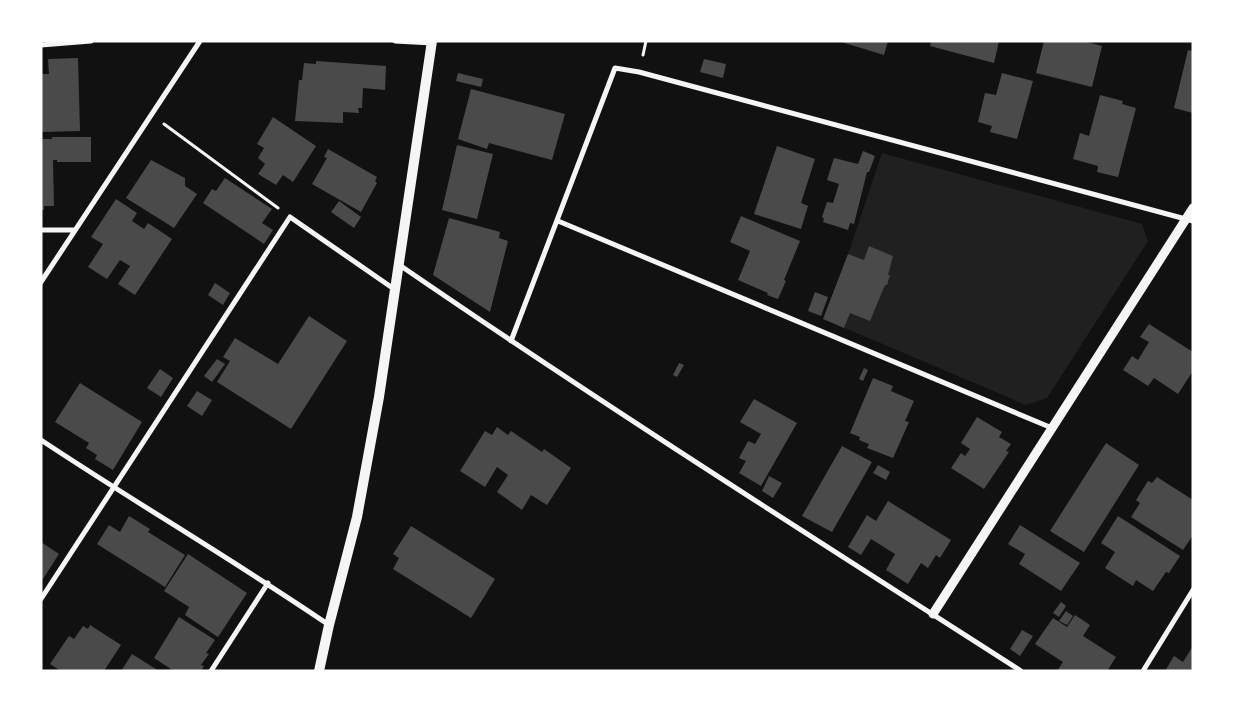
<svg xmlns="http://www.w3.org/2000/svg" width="1234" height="712" font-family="Mulish,sans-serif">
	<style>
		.green { fill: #202020 }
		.building { fill: #4a4a4a }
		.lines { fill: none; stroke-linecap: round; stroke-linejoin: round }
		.path { stroke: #f5f5f5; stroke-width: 3 }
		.minor { stroke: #f5f5f5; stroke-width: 5 }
		.tertiary { stroke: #f5f5f5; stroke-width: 9 }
		.secondary { stroke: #f5f5f5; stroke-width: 10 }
	</style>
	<rect width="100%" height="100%" fill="#111"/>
	<path class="green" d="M882,153L1142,224L1148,241L1047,398L1026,405L826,320Z"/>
	<path class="building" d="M838,41H888L884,55Z
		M931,41H999L994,63L930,46Z
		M1044,41H1083L1102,46L1092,87L1036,73Z
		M1188,50L1193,51V113L1174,108Z
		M78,58L80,131L41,132V74H49L48,59Z
		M704,59L726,64L723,78L700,72Z
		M316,61L386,66L385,90L363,88L362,108H358L359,113L343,112V123L295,121L299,80H302L304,63L316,64Z
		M458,73L483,79L481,87L456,81Z
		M1002,73L1033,81L1017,139L990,132L992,126L978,122L985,93L996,95Z
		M471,89L565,114L552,160L489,143L487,149L458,139Z
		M1100,95L1123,101L1122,104L1136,108L1118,177L1097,172L1098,166L1073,159L1080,133L1089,136Z
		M273,117L316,146L293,182L283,175L276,185L258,174L265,164L258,158L264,148L257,144Z
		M52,137H91V162H57V160H53L54,206H44V210H41V139H52Z
		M457,145L493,154L477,219L442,210Z
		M777,146L815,159L801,203L808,206L801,229L754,214Z
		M328,149L377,177L375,181L377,183L361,212L312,184L327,158L324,157Z
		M863,151L875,156L869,172H867L854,224L850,223L848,230L823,222L824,219L822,217L827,202L833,203L839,184L827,180L834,158L858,164Z
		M151,160L185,178V186L197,194L174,228L126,198Z
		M225,178L272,209L262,223L273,230L264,244L203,203L212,189L216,191Z
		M116,199L137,213L132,221L144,229L148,223L172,239L135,295L118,284L130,266L120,260L107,279L88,267L103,244L91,237Z
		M339,201L361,217L354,228L331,212Z
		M741,216L800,241L784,280L786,281L778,299L767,295L768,293L738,280L750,251L730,242Z
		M449,218L500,232L499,238L508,241L490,312L433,275Z
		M869,246L893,256L888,275H890L887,285H885L870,321L850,313L844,328L823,319L848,254L864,260Z
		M215,283L230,293L223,305L208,295Z
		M815,292L828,297L821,316L808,311Z
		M309,316L347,341L291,429L217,382L230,361L223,357L235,338L278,364Z
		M1149,324L1193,352V371L1178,394L1154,378L1148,386L1123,370L1132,356L1138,360L1149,342L1140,337Z
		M217,359L225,364L212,382L204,376Z
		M679,363L684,365L677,377L673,375Z
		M864,368L868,370L863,381L859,379Z
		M160,369L173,378L161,397L147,388Z
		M873,378L893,386L891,391L914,401L905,421L909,422L893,458L867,448L869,444L859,440L860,437L850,433Z
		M80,383L142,422L113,470L95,459L97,455L86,448L89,443L55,422Z
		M197,391L212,400L202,416L187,406Z
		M754,399L797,423L761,486L739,473L746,461L739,458L748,441L755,444L761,434L740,422Z
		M977,417L1002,432L999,437L1011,444L1006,451L1009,452L984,489L951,468L961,453L965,456L970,449L961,443Z
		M497,427L508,435L511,431L542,452L544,449L571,468L547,505L531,495L522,510L497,492L508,475L497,467L485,487L460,471L485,431L492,435Z
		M1106,443L1139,465L1084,552L1050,531Z
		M842,446L872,462L832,532L802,516Z
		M878,465L890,472L886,480L873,473Z
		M769,476L782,483L773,498L762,491Z
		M1157,477L1193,500V535L1183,550L1131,517L1140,503L1136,500L1148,481L1152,483Z
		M888,501L951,540L940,558L936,555L928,568L921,563L908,584L886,570L895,554L871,539L861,555L848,547L867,515L876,521Z
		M129,516L150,529L148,532L185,555L165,587L97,544L109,525L120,532Z
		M1118,516L1180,556L1169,573L1166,572L1153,591L1136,580L1133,586L1105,568L1115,552L1101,543Z
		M1020,525L1080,563L1061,591L1019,564L1025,554L1008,544Z
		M411,526L495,579L471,618L393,569L399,558L393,554Z
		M41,542L59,554L41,582Z
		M188,554L247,593L218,637L185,615L189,607L164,591Z
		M1061,602L1066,606L1059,617L1053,613Z
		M1066,611L1073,616L1067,625L1059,621Z
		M1075,615L1090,625L1083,636L1116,657L1107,671H1057L1063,662L1035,644L1053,618L1067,627Z
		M179,617L215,640L206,653L209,654L201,665L204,666L201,671H174L154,658Z
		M90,625L121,645L104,671H61L50,664L69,636L74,639L83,626L88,629Z
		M1022,630L1033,636L1020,656L1010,649Z
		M1193,646V671H1165L1174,656L1183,662Z
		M132,654L159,671H121Z"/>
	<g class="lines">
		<path class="path" d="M643,55L646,41
			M164,124L278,208"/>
		<path class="minor" d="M395,41L432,43
			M41,45L91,41
			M558,221L1052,428
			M41,230H74
			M398,264C602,404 812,537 1021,671
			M41,282L200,41
			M511,341L615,68L639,72L1193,221
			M41,440C136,503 235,561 329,625
			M41,599L290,217L394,289
			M211,671L268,583
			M1143,671L1193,590"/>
		<path class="tertiary" d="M933,614L1193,208"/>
		<path class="secondary" d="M319,671L329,625L357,517L379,397L432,41"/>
	</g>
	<rect width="1234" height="712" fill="none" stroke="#ffffff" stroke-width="85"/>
</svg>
